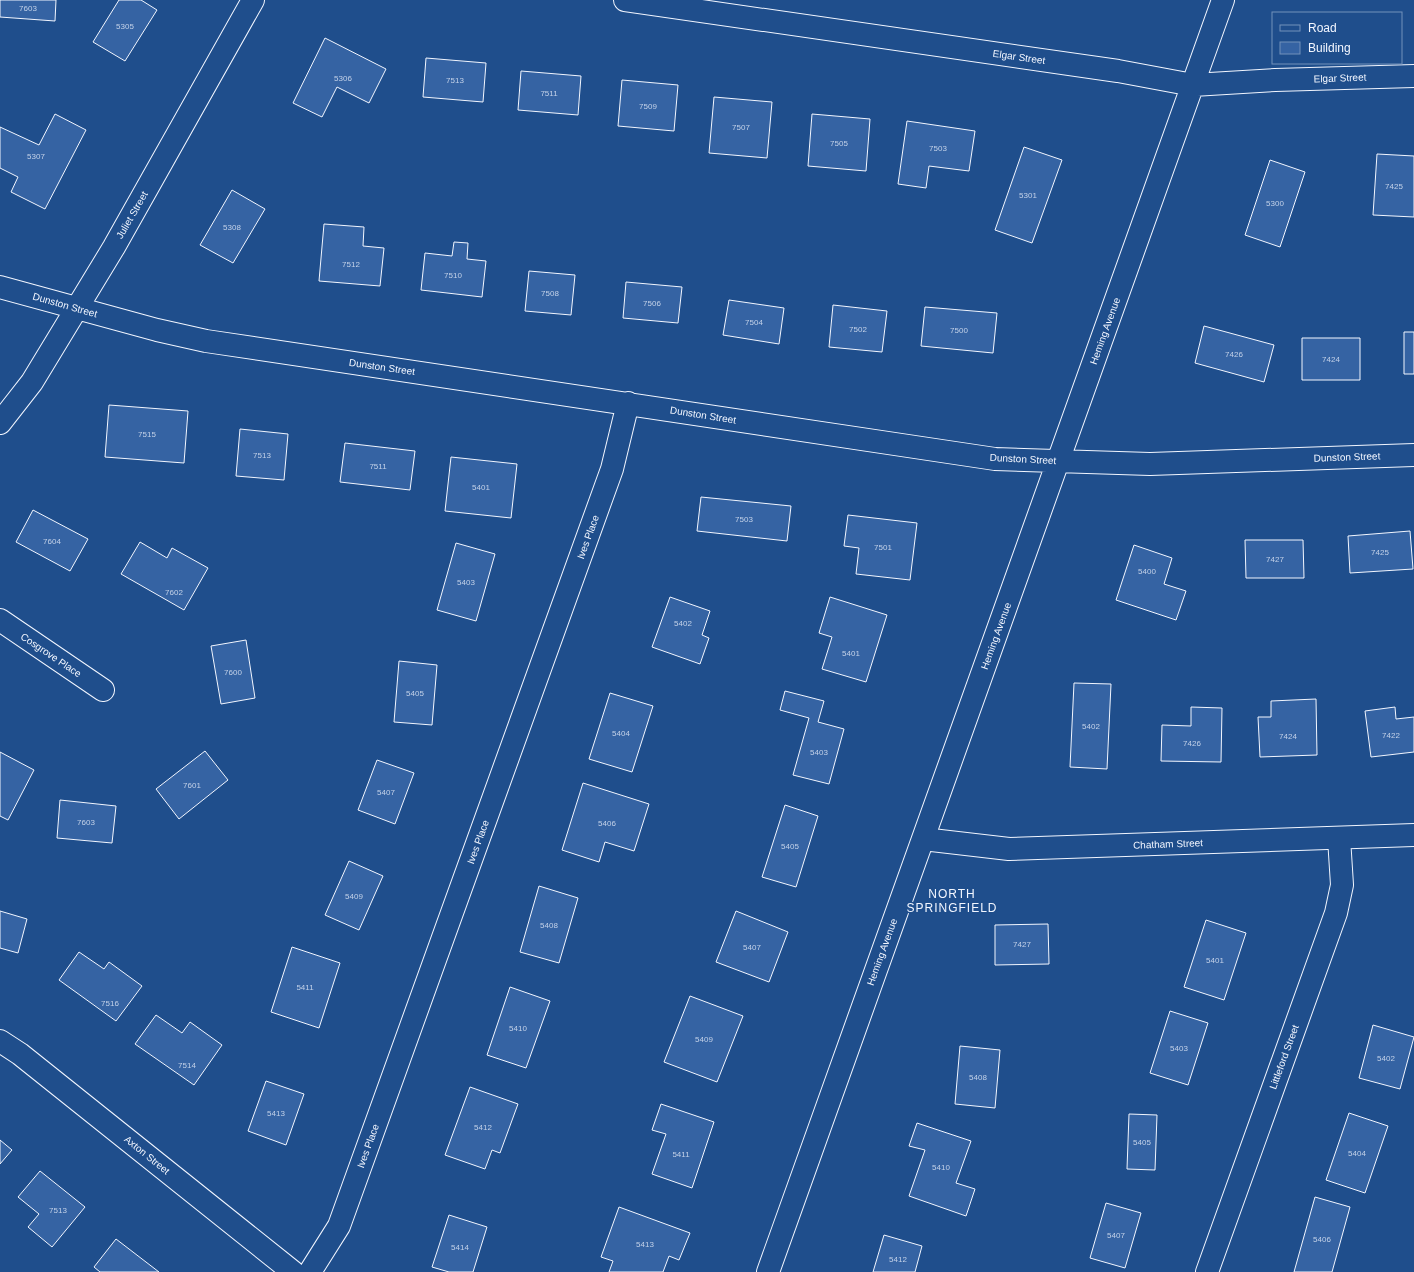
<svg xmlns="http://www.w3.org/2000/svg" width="1414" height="1272" font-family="Helvetica,sans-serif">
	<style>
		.building { fill: #3563a3; stroke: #f2f6ff }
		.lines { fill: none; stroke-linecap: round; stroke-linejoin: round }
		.minor-casing { stroke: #f2f6ff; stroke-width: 24 }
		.minor { stroke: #1f4e8c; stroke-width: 22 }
		.labels { text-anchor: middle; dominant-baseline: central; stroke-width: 3; stroke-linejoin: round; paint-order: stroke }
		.number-label { font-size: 8px; fill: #c3d1e8 }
		.street-label { font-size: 10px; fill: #f2f6ff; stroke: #1f4e8c }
		.quarter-label { font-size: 12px; letter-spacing: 1px; fill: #f2f6ff; stroke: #1f4e8c }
	</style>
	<rect width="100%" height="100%" fill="#1f4e8c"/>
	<path class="building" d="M0,0H56L55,21L0,17Z
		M119,0H141L157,10L125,61L93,42Z
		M325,38L386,69L369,103L337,87L322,117L293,103Z
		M426,58L486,63L483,102L423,97Z
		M521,71L581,76L578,115L518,110Z
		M622,80L678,85L674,131L618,126Z
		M714,97L772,102L767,158L709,153Z
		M55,114L86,130L45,209L11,192L18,177L0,168V127L39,145Z
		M812,114L870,119L866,171L808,166Z
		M907,121L975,131L969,171L929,166L926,188L898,184Z
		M1024,147L1062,160L1032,243L995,230Z
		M1377,154L1414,156V217L1373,215Z
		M1270,160L1305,172L1280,247L1245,235Z
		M232,190L265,209L233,263L200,245Z
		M324,224L364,227L363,246L384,248L380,286L319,281Z
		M454,242L468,243L467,259L486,261L482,297L421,290L425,253L452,256Z
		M529,271L575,275L571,315L525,311Z
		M626,282L682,287L678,323L623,318Z
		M729,300L784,308L779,344L723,335Z
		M833,305L887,311L882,352L829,347Z
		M925,307L997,313L993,353L921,346Z
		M1204,326L1274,345L1264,382L1195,363Z
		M1404,332H1414V374H1404Z
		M1302,338H1360V380H1302Z
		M109,405L188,411L184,463L105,457Z
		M240,429L288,434L284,480L236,476Z
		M345,443L415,451L410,490L340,482Z
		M451,457L517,464L511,518L445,511Z
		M701,497L791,506L787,541L697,531Z
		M33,510L88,539L70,571L16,542Z
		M848,515L917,523L910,580L856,574L859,548L844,546Z
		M1410,531L1413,569L1350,573L1348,536Z
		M1245,540H1303L1304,578H1246Z
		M140,542L167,558L172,548L208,568L184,610L121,574Z
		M456,543L495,554L476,621L437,610Z
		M1134,545L1172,558L1164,584L1186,591L1176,620L1116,600Z
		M670,597L710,611L702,635L709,638L700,664L652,647Z
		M830,597L887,615L866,682L822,669L832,637L819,633Z
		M246,640L255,698L221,704L211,646Z
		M399,661L437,665L432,725L394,722Z
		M1074,683L1111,684L1107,769L1070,767Z
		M785,691L824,701L818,722L844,729L829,784L793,775L809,718L780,710Z
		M610,693L653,706L632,772L589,759Z
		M1316,699L1317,755L1260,757L1258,717H1271V701Z
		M1191,707L1222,708L1221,762L1161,761L1162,725L1191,726Z
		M1395,707L1396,719L1414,717V752L1371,757L1365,711Z
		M205,751L228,780L179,819L156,789Z
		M0,752L34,770L8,820L0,816Z
		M377,760L414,773L395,824L358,810Z
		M583,783L649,804L634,851L605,842L599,862L562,850Z
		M60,800L116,806L112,843L57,838Z
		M785,805L818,816L796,887L762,877Z
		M349,861L383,876L359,930L325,915Z
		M539,886L578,898L559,963L520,952Z
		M0,911L27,919L18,953L0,948Z
		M736,911L788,932L769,982L716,962Z
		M1206,920L1246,933L1224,1000L1184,987Z
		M1048,924L1049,964L995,965V925Z
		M292,947L340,963L319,1028L271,1012Z
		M79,952L104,969L109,962L142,986L116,1021L59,980Z
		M510,987L550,1001L526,1068L487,1055Z
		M690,996L743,1016L717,1082L664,1062Z
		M1170,1011L1208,1023L1188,1085L1150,1073Z
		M156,1015L182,1033L190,1022L222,1045L194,1085L135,1044Z
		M1373,1025L1414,1037L1400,1089L1359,1078Z
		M960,1046L1000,1050L995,1108L955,1104Z
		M266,1081L304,1094L286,1145L248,1131Z
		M470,1087L518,1104L500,1153L492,1150L485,1169L445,1155Z
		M661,1104L714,1122L692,1188L652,1174L666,1134L652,1130Z
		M1349,1113L1388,1126L1365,1193L1326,1180Z
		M1129,1114L1157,1115L1155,1170L1127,1169Z
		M917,1123L971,1141L956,1183L975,1189L966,1216L909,1196L925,1150L909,1146Z
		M0,1140L12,1150L0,1164Z
		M40,1171L85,1207L52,1247L28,1227L39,1214L18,1197Z
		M1315,1197L1350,1207L1332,1272H1294Z
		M1106,1203L1141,1213L1125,1268L1090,1258Z
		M619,1207L690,1233L679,1260L669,1256L663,1272H609L613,1261L601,1257Z
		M449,1215L487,1227L473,1272H449L432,1267Z
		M884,1235L922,1246L915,1272H873Z
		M116,1239L159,1272H100L94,1267Z"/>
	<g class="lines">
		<defs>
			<path id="minor" d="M625,0L1118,71L1193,85L1275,80L1414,76
				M0,287L157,330L206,341L995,459L1150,464L1414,455
				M0,423L32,382L114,247L253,0
				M0,620L103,690
				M923,839L1009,849L1414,835
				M0,1041L20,1054L293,1272
				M310,1272L339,1226L612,469L628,403
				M768,1272L1223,0
				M1207,1272L1336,913L1342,885L1339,838"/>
		</defs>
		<use href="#minor" class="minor-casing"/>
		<use href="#minor" class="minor"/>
	</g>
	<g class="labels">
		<g class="number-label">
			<text x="28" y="8">7603</text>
			<text x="125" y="26">5305</text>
			<text x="343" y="78">5306</text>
			<text x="455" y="80">7513</text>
			<text x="549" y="93">7511</text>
			<text x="648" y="106">7509</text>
			<text x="741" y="127">7507</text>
			<text x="839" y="143">7505</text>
			<text x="938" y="148">7503</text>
			<text x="36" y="156">5307</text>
			<text x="1394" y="186">7425</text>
			<text x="1028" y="195">5301</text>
			<text x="1275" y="203">5300</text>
			<text x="232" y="227">5308</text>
			<text x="351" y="264">7512</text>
			<text x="453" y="275">7510</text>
			<text x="550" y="293">7508</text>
			<text x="652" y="303">7506</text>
			<text x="754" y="322">7504</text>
			<text x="858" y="329">7502</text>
			<text x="959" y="330">7500</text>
			<text x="1234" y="354">7426</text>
			<text x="1331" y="359">7424</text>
			<text x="147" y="434">7515</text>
			<text x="262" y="455">7513</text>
			<text x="378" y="466">7511</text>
			<text x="481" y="487">5401</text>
			<text x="744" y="519">7503</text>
			<text x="52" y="541">7604</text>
			<text x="883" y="547">7501</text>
			<text x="1380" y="552">7425</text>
			<text x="1275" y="559">7427</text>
			<text x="1147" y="571">5400</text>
			<text x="466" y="582">5403</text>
			<text x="174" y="592">7602</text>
			<text x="683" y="623">5402</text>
			<text x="851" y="653">5401</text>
			<text x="233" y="672">7600</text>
			<text x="415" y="693">5405</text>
			<text x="1091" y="726">5402</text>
			<text x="621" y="733">5404</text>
			<text x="1391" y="735">7422</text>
			<text x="1288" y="736">7424</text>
			<text x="1192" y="743">7426</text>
			<text x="819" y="752">5403</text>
			<text x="192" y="785">7601</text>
			<text x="386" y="792">5407</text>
			<text x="86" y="822">7603</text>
			<text x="607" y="823">5406</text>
			<text x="790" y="846">5405</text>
			<text x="354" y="896">5409</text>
			<text x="549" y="925">5408</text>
			<text x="1022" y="944">7427</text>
			<text x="752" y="947">5407</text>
			<text x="1215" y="960">5401</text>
			<text x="305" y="987">5411</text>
			<text x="110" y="1003">7516</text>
			<text x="518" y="1028">5410</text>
			<text x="704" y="1039">5409</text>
			<text x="1179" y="1048">5403</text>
			<text x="1386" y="1058">5402</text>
			<text x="187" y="1065">7514</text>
			<text x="978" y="1077">5408</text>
			<text x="276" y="1113">5413</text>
			<text x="483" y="1127">5412</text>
			<text x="1142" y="1142">5405</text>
			<text x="1357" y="1153">5404</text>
			<text x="681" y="1154">5411</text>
			<text x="941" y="1167">5410</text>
			<text x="58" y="1210">7513</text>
			<text x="1116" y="1235">5407</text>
			<text x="1322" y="1239">5406</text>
			<text x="645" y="1244">5413</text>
			<text x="460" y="1247">5414</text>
			<text x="898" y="1259">5412</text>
		</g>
		<g class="street-label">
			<text transform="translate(1019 57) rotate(8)">Elgar Street</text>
			<text transform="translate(1340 78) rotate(-2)">Elgar Street</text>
			<text transform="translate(132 215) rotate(-60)">Juliet Street</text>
			<text transform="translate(65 305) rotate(16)">Dunston Street</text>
			<text transform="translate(1105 331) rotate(-70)">Heming Avenue</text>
			<text transform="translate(382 367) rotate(8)">Dunston Street</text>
			<text transform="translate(703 415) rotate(9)">Dunston Street</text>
			<text transform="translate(1347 457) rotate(-2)">Dunston Street</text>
			<text transform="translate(1023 459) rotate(3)">Dunston Street</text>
			<text transform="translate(588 537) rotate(-70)">Ives Place</text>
			<text transform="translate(996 636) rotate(-70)">Heming Avenue</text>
			<text transform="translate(51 655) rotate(34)">Cosgrove Place</text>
			<text transform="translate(478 842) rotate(-70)">Ives Place</text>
			<text transform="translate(1168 844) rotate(-2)">Chatham Street</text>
			<text transform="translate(882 952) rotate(-70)">Heming Avenue</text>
			<text transform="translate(1284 1057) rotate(-70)">Littleford Street</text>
			<text transform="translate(368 1146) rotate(-70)">Ives Place</text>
			<text transform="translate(147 1155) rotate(39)">Axton Street</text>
		</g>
		<g class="quarter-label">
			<text x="952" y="894">NORTH<tspan x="952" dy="14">SPRINGFIELD</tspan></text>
		</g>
	</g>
	<rect x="1272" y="12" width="130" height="52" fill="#1f4e8c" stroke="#7391ba"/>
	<rect x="1280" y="25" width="20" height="6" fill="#1f4e8c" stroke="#7391ba"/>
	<text x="1308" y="32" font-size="12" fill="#f2f6ff">Road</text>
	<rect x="1280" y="42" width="20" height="12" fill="#3563a3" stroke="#7391ba"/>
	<text x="1308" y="52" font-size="12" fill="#f2f6ff">Building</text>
</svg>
